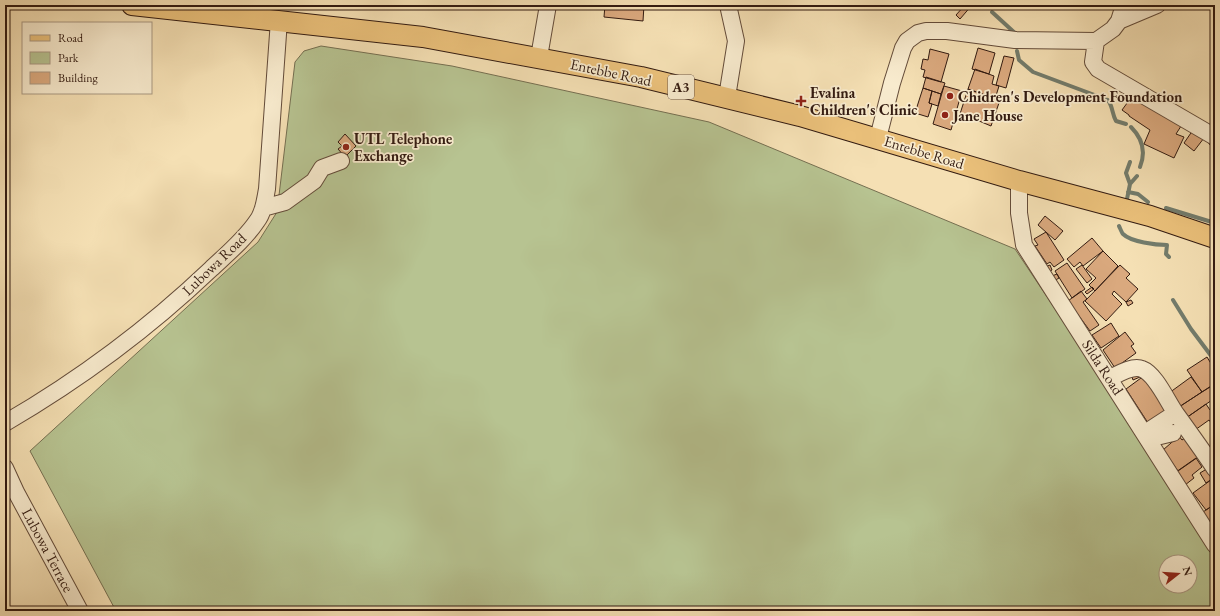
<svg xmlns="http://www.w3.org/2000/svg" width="1220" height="616" font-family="'EB Garamond',serif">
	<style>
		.green { fill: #b7c391; stroke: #756f51; fill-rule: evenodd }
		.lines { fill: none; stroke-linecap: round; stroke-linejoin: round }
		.stream { stroke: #737c6c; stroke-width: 4 }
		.building { fill: #daa97e; stroke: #331b11 }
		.minor-casing { stroke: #644c3a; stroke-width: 18 }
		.major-casing { stroke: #331b11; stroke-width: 22 }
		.minor { stroke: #f8ebce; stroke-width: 16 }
		.major { stroke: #eac07a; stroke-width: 20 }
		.poi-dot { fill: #8f2418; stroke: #f8ebce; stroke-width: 1.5 }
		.labels { text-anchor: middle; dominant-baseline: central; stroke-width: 3.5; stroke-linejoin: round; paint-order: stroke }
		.shield { fill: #f8ebce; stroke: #6e594a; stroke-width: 1 }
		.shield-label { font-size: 14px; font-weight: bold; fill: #331b11 }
		.street-label { font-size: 15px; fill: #331b11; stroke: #f8ebce }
		.poi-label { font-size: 15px; font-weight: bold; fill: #331b11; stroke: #f8ebce; text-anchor: start }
	</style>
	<rect width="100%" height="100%" fill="#f5e0b4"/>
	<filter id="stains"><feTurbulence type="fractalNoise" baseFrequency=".005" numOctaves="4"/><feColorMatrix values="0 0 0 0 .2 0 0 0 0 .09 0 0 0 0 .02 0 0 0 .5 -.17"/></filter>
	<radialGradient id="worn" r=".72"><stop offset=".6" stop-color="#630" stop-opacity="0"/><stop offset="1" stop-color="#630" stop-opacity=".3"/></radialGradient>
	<path class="green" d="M321,46L452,66L709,122L1015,249L1153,455L1215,555V611H116L30,451L258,242L277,212L295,62L304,51ZM1166,562H1190V586H1166Z"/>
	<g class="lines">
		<path class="stream" d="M992,12L1016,34
			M1017,51L1019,60L1033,72L1108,100C1113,107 1112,114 1116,121L1126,124
			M1131,127C1142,138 1146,152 1140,167
			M1130,184L1137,176
			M1128,192L1138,194L1148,202
			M1127,199L1130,184L1126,173L1130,162
			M1166,208L1215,223
			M1119,226C1120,228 1122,233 1123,234C1131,242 1156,245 1167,245L1166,254L1169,257
			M1173,300L1191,329L1215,361"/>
	</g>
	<path class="building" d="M605,5H644L643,21L604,17Z
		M965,5H972L960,19L956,15Z
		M978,48L995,53L989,74L972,69Z
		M930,49L949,54L941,82L923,77L925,70L921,69L923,59L928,60Z
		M1004,56L1014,58L1006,88L996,85Z
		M975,69L994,76L992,84L999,86L995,99L968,89Z
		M926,77L945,83L941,94L923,88Z
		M944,86L962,91L951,130L933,124Z
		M923,88L932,91L929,103L932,104L928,117L915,113Z
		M968,89L1000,100L991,126L972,118L971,121L959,117Z
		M932,91L941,94L938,106L929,103Z
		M1133,95L1183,123L1176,134L1184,137L1174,158L1144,144L1150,130L1129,116V115L1122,110Z
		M1193,130L1204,138L1194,151L1184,143Z
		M345,134L356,146L345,157L338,149L342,146L338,142Z
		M1215,139V151L1207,141Z
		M1045,216L1063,231L1055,240L1038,225Z
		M1046,232L1064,260L1054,267L1050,262L1047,264L1035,246L1038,245L1034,239Z
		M1092,238L1103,251L1083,266L1080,262L1074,267L1067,259Z
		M1103,251L1118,266L1095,291L1089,285L1096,278L1086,269Z
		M1067,263L1085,289L1072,298L1055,271Z
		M1050,265L1052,270L1047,273L1045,267Z
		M1082,265L1092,279L1087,283L1076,269Z
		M1120,265L1130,274L1126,278L1138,289L1126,302L1114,291L1112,294L1122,304L1106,321L1085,301Z
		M1057,274L1059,278L1054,281L1052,276Z
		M1092,287L1094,289L1087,294L1085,292Z
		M1081,291L1087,299L1083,302L1099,325L1090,331L1068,301Z
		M1131,300L1133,303L1128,306L1126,302Z
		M1111,323L1119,336L1101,348L1092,335Z
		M1125,332L1134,344L1131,346L1136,353L1115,368L1103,350Z
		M1207,357L1215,370V384L1202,392L1187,370Z
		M1138,372L1140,377L1133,380L1131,374Z
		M1191,377L1202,392L1179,407L1169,393Z
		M1141,378H1147L1172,411L1150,426L1126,389Z
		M1211,386L1215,392V398L1186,418L1179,407Z
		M1206,404L1210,410L1215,407V422L1212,424L1209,420L1195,430L1186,418Z
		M1179,436L1182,440L1188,436L1201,455L1178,471L1163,450Z
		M1196,458L1202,467L1192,475L1194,478L1185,485L1176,472Z
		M1210,467L1215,477L1206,483L1200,473Z
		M1215,477V504L1206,510L1193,493Z
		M1215,504V529L1203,512Z"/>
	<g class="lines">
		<defs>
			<path id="minor" d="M1119,21L1157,5
				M1096,41L1093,62L1098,69L1215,137
				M539,57L548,5
				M727,97L736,41L728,5
				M878,138L892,83L903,48L907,41L918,33L926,31H947L1015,40L1096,41L1113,29L1119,21L1124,5
				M1019,181V213L1024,245L1215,545
				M263,208L285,202L314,181L322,168L341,161
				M1110,378C1118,374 1133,365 1142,369C1156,374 1168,403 1177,415C1190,433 1203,451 1215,469
				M5,423C79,380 149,328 211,269C227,254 245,239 257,221C264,212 265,199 267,189L279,20
				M1145,433L1168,418
				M1148,439L1173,433
				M5,468L16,492L80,611"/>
			<path id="major" d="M132,5L423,37L641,77L800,116L1019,181L1150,216L1215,238"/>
		</defs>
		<use href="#minor" class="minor-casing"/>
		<use href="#major" class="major-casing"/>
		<use href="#minor" class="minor"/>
		<use href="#major" class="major"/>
	</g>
	<g class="poi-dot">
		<circle cx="950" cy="96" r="4"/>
		<path d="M799 95h4v4h4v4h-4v4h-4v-4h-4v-4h4z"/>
		<circle cx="945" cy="115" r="4"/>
		<circle cx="346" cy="147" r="4"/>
	</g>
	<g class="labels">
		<rect class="shield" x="668" y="75" width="26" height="24" rx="3"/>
		<g class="shield-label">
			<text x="681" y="87">A3</text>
		</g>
		<g class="street-label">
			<text transform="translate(611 72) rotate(12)">Entebbe Road</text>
			<text transform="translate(924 152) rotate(17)">Entebbe Road</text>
			<text transform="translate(214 264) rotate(-44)">Lubowa Road</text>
			<text transform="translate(1103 367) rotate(57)">Silda Road</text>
			<text transform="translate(48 550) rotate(62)">Lubowa Terrace</text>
		</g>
		<g class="poi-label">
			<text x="810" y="92">Evalina<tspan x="810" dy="17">Children's Clinic</tspan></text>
			<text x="958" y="96">Chidren's Development Foundation</text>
			<text x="953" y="115">Jane House</text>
			<text x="354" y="138">UTL Telephone<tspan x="354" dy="17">Exchange</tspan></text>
		</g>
	</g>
	<rect width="1220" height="616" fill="none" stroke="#f5e0b4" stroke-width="20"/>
	<rect x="6" y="6" width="1208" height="604" fill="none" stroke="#331b11" stroke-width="2"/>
	<rect x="10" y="10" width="1200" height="596" fill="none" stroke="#331b11"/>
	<rect x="22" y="22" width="130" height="72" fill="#f8ebce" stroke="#a99882"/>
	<rect x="30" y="35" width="20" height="6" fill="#eac07a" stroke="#a99882"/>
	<text x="58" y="42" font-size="12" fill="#331b11">Road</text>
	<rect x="30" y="52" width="20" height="12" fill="#b7c391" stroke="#a99882"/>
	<text x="58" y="62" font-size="12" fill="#331b11">Park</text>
	<rect x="30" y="72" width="20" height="12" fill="#daa97e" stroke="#a99882"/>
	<text x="58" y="82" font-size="12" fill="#331b11">Building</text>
	<g transform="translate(1178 574) rotate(73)"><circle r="19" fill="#f8ebce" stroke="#a99882"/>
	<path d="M0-3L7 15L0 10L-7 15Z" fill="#8f2418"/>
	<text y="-6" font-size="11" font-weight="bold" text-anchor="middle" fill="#331b11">N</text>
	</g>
	<rect width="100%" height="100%" filter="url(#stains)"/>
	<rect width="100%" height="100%" fill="url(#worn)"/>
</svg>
